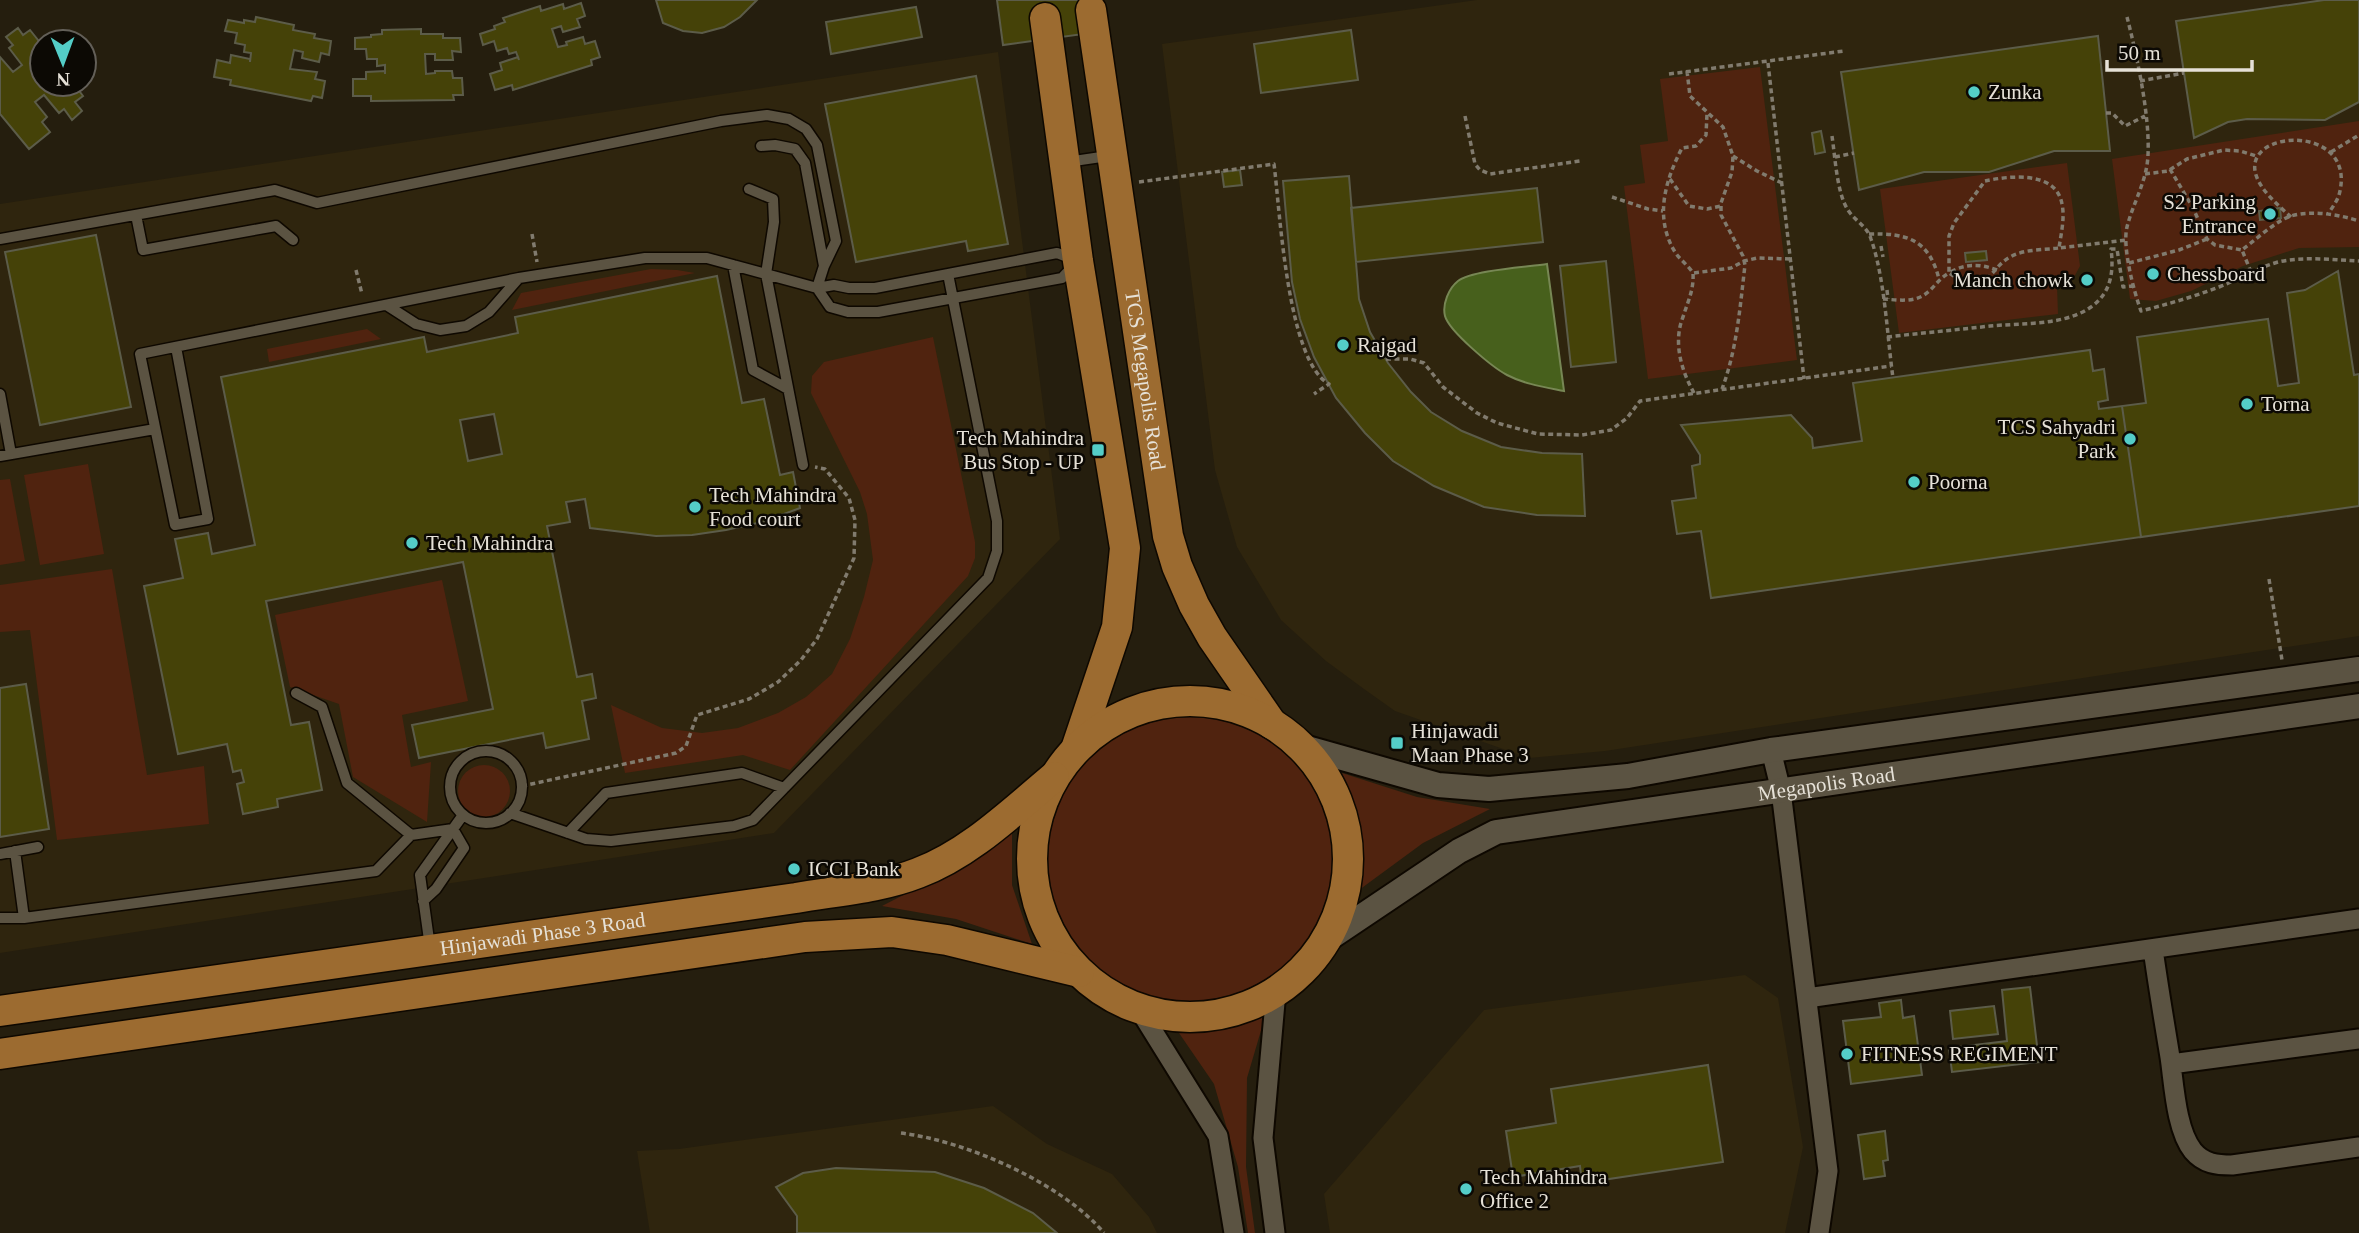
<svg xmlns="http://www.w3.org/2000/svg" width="2359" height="1233" font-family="Georgia,serif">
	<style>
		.built { fill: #2f250e }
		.green { fill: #50230f }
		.water { fill: #47601c; stroke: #778754; stroke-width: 2 }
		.building { fill: #454208; stroke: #5c5c49; stroke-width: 2; fill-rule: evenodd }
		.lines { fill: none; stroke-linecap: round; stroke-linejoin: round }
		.service-casing { stroke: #0e0800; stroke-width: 13 }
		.minor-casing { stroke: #0e0800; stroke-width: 23 }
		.tertiary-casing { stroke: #0e0800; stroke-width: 28 }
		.primary-casing { stroke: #0e0800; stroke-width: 33 }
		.path { stroke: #817b6e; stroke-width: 3.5; stroke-dasharray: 5 3.5; stroke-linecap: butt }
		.service { stroke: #5b5342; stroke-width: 10 }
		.minor { stroke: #5b5342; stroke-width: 19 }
		.tertiary { stroke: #5b5342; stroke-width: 24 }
		.primary { stroke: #9c6b30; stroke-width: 30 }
		.poi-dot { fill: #54cdc7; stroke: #0c0904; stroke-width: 2.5 }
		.labels { text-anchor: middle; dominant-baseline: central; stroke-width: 5; stroke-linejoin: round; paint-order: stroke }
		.poi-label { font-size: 21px; fill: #e6e1d7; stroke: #0c0904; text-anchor: start }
		.street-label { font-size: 21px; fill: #e6e1d7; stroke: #0c0904 }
	</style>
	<rect width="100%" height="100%" fill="#251e0e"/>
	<path class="built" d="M1477,0H2359V636L1605,751L1529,758L1395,711L1364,689L1326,661L1281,620L1237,547L1215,470L1162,44Z
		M998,52L1060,539L774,833L0,953V204Z
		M1745,975L1778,998L1803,1147L1785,1233H1330L1324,1194L1484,1010Z
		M993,1106L1047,1144L1112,1174L1149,1217L1157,1233H650L637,1151L679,1149Z"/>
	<path class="green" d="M1760,67L1797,360L1648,379L1624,186L1645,183L1640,145L1668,141L1660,79Z
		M2359,121V247L2299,248L2243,266L2191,291L2156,301L2130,299L2112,159Z
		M2067,163L2080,266L2073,279L2057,286L2058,314L1899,333L1880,189Z
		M651,269L677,270L695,273L512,310L521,293Z
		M367,329L381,339L269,362L267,349Z
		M933,337L975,542V558L968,576L790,770L743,755L625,773L611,705L662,728L702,733L738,728L778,713L806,697L832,674L850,639L864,597L873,560L867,514L860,492L811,393L812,376L824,362Z
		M88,464L104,554L40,565L24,475Z
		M10,479L25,561L0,565V480Z
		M112,569L147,775L204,766L209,824L57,840L30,630L0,632V585Z
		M442,580L468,701L402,715L411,767L431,762L427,822L353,777L339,704L290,687L275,615Z
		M1048 859a142 142 0 1 1 284 0a142 142 0 1 1-284 0Z
		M458 791a26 26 0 1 1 52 0a26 26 0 1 1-52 0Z
		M1342,773L1417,797L1490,809L1423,843L1359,890L1360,828Z
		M1012,827V885L1032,944L956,919L882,906L948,872Z
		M1265,1017L1247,1078L1246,1167L1255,1233H1248L1238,1167L1214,1084L1179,1033L1221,1029Z"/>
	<path class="water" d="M1547,264L1564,391C1544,387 1524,384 1507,375C1492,367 1449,331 1445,316C1442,304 1449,288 1458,281C1472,270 1528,267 1547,264Z"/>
	<path class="building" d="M656,0H757L740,17L724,27L702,33L683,31L663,23Z
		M997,0H1101L1105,31L1003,45Z
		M2324,0H2359V102L2325,120L2247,119L2228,122L2194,138L2176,21Z
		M581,3L585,16L577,19L580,27L563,32L561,26L552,29L558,47L567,45L566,42L583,37L585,44L595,41L600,57L591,60L592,65L513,90L512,85L495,90L490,74L502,70L500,63L518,57L519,60L516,52L509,54L507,48L497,51L494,41L483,45L480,34L495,29L494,26L505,22L503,18L540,6L541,11L563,4L564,9Z
		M916,7L922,37L831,54L826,22Z
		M256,17L294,25L293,30L315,34L314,38L331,41L329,55L321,53L319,62L302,58L303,52L294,50L290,69L317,72L315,79L325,81L322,98L313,96L311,101L230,85L231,80L214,77L217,60L230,63L231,55L250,59V62L251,53L244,52L245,45L235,43L237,33L225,31L228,20L244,23V20L255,22Z
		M18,28L23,35L30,30L42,45V84H74L83,96L75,102L82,111L72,120L64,109L59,113L44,95L35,102L47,117L42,122L50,132L29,149L0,114V57L13,72L22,65L9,48L13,45L6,37Z
		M421,29V34H443V38H460L461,52L452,51L453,60H435V54H425L426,74L435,73V71H452L453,78H462L463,95H453L454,100L371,101V96H353V79H366V72L385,71V74V65L377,66V59H367L366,49H355V38L371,37V35L382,34V30Z
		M1351,30L1358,80L1261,93L1254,44Z
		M2098,36L2110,151H2054L1989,172H1924L1859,190L1841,72Z
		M976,76L1008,244L968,251L966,241L856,262L825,104Z
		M1821,131L1825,152L1815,154L1812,133Z
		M1240,170L1242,185L1224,187L1222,172Z
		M1349,176L1359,299L1370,332L1388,363L1411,392L1431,412L1462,431L1501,447L1542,453L1582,454L1585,516L1537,515L1484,507L1434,486L1393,461L1365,433L1336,398L1314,357L1300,319L1292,282L1283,181Z
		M1537,188L1543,242L1356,262L1351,208Z
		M2280,208L2281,218L2260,220L2259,211Z
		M96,235L131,407L40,425L5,252Z
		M1986,251L1987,260L1966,262L1965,253Z
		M1606,261L1616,362L1571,367L1560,266Z
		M2338,271L2354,375L2359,374V506L2141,537L2122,406L2146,403L2137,337L2268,319L2278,386L2299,383L2287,293L2305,290Z
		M717,276L742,403L764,399L780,475L793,472L800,508L762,522L726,530L692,535L656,536L590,528L585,499L566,502L570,522L547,526L577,677L592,674L596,698L582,701L589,739L546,748L543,733L419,758L412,725L493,709L463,562L266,601L291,725L309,722L322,790L277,799L278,807L243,814L237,784L244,782L241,770L233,772L227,744L178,754L144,586L183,578L175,539L208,533L212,554L255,545L221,377L424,337L427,352L518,333L515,317ZM494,414L502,454L468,461L460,420Z
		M2090,350L2093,371L2104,369L2108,400L2098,402L2099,409L2122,406L2141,537L1711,598L1701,531L1677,534L1672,501L1696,498L1692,466L1700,464V455L1681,425L1791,415L1812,438L1813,448L1862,441L1853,383Z
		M26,684L49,829L0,837V688Z
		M2030,987L2039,1062L1952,1072L1949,1048L2007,1041L2002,990Z
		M1901,1000L1903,1018L1914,1016L1922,1075L1851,1084L1843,1021L1881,1017L1879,1003Z
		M1994,1006L1998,1034L1953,1039L1950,1011Z
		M1708,1065L1723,1162L1582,1183L1580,1166L1513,1177L1506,1131L1556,1123L1551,1089Z
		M1885,1131L1888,1160L1883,1161L1885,1176L1864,1179L1858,1135Z
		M836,1168L935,1172L984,1188L1033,1213L1057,1233H797V1216L776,1187L803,1173Z"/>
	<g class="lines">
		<defs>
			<path id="service" d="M761,146L775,145L795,149L805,163L824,266L817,288
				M1067,162L1108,156
				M749,189L773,199L774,222L766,274L803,465
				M136,215L143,250L276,226L293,240
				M0,239L275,190L317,203L721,121L767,115L789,119L806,129L817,145L836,241L824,266
				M733,265L753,370L788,389
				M388,306L416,324L440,330L466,326L489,312L518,279
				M176,347L208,519L175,525L140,354L519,278L645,258H707L817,288L834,285L849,288H875L1057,253L1078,261L1062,278L878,312H848L830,307L817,288
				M0,394L11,454
				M0,456L155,429
				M296,693L322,707L347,783L411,835
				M450 787a36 36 0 1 1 72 0a36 36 0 1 1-72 0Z
				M510,813L586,839L611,841L734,826L753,820L988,578L997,551V521L948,274
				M568,833L606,793L742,773L784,788
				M15,851L24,918
				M0,854L38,847
				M423,901L436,889L464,848L453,829
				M0,918H24L376,871L411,835L453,829
				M430,947L420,875L463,815"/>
			<path id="minor" d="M1771,750L1781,791L1828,1171L1819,1233
				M2153,949C2158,985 2164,1021 2170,1057C2174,1084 2176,1130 2193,1151C2204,1164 2217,1165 2232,1165L2359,1147
				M1807,998L2359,919
				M1139,1009L1218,1136L1234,1233
				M2171,1064L2359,1039
				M1275,1233L1263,1138L1276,991"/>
			<g id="tertiary">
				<path d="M1300,746L1438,785L1489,789L1628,776L1771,750L2359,669"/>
				<path id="s1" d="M1325,941L1459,851L1496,832L2359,706"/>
			</g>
			<g id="primary">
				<path id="s2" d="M1091,10L1168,536L1177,566L1194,605L1212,637L1272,724"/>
				<path d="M1045,18L1078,261L1125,548L1117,627L1076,749"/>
				<circle cx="1190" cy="859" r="158"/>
				<path id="s3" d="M0,1011L796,898C836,891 880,888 918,873C969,854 1012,812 1054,777"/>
				<path d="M0,1054L805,937L892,932L947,940L1079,972"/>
			</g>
		</defs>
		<use href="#service" class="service-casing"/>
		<use href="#minor" class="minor-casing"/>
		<use href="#tertiary" class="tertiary-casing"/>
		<use href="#primary" class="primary-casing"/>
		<path class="path" d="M2127,17C2137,56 2150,116 2148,155C2147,181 2133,203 2127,227C2122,247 2134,292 2141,311C2168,304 2193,297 2219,287C2239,279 2257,268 2278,262C2304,256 2333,260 2359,261
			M1768,63L1804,379
			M1687,71L1690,96L1723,127L1733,156L1732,172L1721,203V215L1743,256L1745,265C1740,307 1737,349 1722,389
			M1669,74L1844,51
			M2140,81L2184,73
			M2106,113H2112L2125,126L2145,116
			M1465,116L1475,164L1480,170L1490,174L1580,161
			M1832,136C1835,156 1837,194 1848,210C1855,221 1867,226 1871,239C1885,279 1887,335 1893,378
			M2331,152L2359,135
			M1733,156L1757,171L1782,183
			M1835,157L1854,153
			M2170,169L2193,208L2207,239L2215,245L2242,250
			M2145,174L2168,171L2187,159L2224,150L2240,151L2256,156
			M1670,179L1689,206L1707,209L1721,206
			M1139,182L1274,164C1280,210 1287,361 1329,384L1314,394
			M1612,197L1648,209L1663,211
			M2291,217C2279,206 2261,191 2256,175C2241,128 2359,123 2339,195C2337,201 2332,208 2328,214
			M532,234L537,262
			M1869,234C1906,233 1929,239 1939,279
			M1881,246L1883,257
			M2129,263L2179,250L2207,239
			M356,270L362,294
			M1997,270C1981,264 1965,263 1949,273L1971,287C1994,279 1994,266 2010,257C2024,249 2043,250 2059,248
			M2251,272L2242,250C2255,240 2268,228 2282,220C2302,208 2338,214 2359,221
			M1694,273L1731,268L1744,261L1757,258L1790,259
			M1887,290L1888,299
			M1883,299C1899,300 1916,303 1928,292C1936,285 1940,278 1949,273V236L1954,223L1985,181C2008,176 2056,170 2062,204C2065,218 2061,234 2059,248L2127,240
			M1887,337C1922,333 1956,330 1990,326C2021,323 2064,326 2091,307C2111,293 2114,272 2111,249H2117L2123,287L2132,286
			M1386,359H1410L1424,363L1443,387L1477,413L1497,423L1538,434L1582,435L1611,430L1627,418L1640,401L1891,366
			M1694,393C1681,370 1673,342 1683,317C1688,301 1694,290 1693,273C1688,265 1680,260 1675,252C1654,218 1665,181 1682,148L1696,146L1706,135L1707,114
			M2269,579L2282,660
			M522,786L676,753L686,746L697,715L749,699L778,682L801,660L817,639L854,558L855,520L849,498L825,469L815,467
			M901,1133C966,1141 1062,1183 1104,1233"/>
		<use href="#service" class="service"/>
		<use href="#minor" class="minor"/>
		<use href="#tertiary" class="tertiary"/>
		<use href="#primary" class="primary"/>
	</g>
	<g class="poi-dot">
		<circle cx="1974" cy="92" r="7"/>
		<circle cx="2270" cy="214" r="7"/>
		<circle cx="2153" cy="274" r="7"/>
		<circle cx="2087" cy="280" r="7"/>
		<circle cx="1343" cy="345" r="7"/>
		<circle cx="2247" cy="404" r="7"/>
		<circle cx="2130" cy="439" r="7"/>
		<rect x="1091" y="443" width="14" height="14" rx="3.5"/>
		<circle cx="1914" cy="482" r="7"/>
		<circle cx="695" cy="507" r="7"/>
		<circle cx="412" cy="543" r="7"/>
		<rect x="1390" y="736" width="14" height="14" rx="3.5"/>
		<circle cx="794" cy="869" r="7"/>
		<circle cx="1847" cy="1054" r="7"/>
		<circle cx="1466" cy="1189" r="7"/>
	</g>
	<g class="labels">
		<g class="poi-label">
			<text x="1988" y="92">Zunka</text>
			<text x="2256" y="202" text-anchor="end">S2 Parking<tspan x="2256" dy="24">Entrance</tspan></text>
			<text x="2167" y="274">Chessboard</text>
			<text x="2073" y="280" text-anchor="end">Manch chowk</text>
			<text x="1357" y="345">Rajgad</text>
			<text x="2261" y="404">Torna</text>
			<text x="2116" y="427" text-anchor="end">TCS Sahyadri<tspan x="2116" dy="24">Park</tspan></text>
			<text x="1084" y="438" text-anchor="end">Tech Mahindra<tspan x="1084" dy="24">Bus Stop - UP</tspan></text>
			<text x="1928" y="482">Poorna</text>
			<text x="709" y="495">Tech Mahindra<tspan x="709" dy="24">Food court</tspan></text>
			<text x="426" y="543">Tech Mahindra</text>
			<text x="1411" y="731">Hinjawadi<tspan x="1411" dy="24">Maan Phase 3</tspan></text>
			<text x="808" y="869">ICCI Bank</text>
			<text x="1861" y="1054">FITNESS REGIMENT</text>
			<text x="1480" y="1177">Tech Mahindra<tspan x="1480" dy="24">Office 2</tspan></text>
		</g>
		<g class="street-label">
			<text stroke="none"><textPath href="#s2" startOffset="374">TCS Megapolis Road</textPath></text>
			<text stroke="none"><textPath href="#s1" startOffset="537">Megapolis Road</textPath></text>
			<text stroke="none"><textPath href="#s3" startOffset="548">Hinjawadi Phase 3 Road</textPath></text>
		</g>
	</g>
	<g transform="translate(63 63) rotate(179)"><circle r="33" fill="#0c0904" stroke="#635f58" stroke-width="2"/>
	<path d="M0-5L12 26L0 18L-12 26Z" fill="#54cdc7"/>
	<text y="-10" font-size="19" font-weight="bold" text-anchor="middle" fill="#e6e1d7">N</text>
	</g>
	<path d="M2107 60v10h145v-10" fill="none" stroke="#e6e1d7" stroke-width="3.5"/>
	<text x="2118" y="60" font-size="21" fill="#e6e1d7" stroke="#0c0904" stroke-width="5" paint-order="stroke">50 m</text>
</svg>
